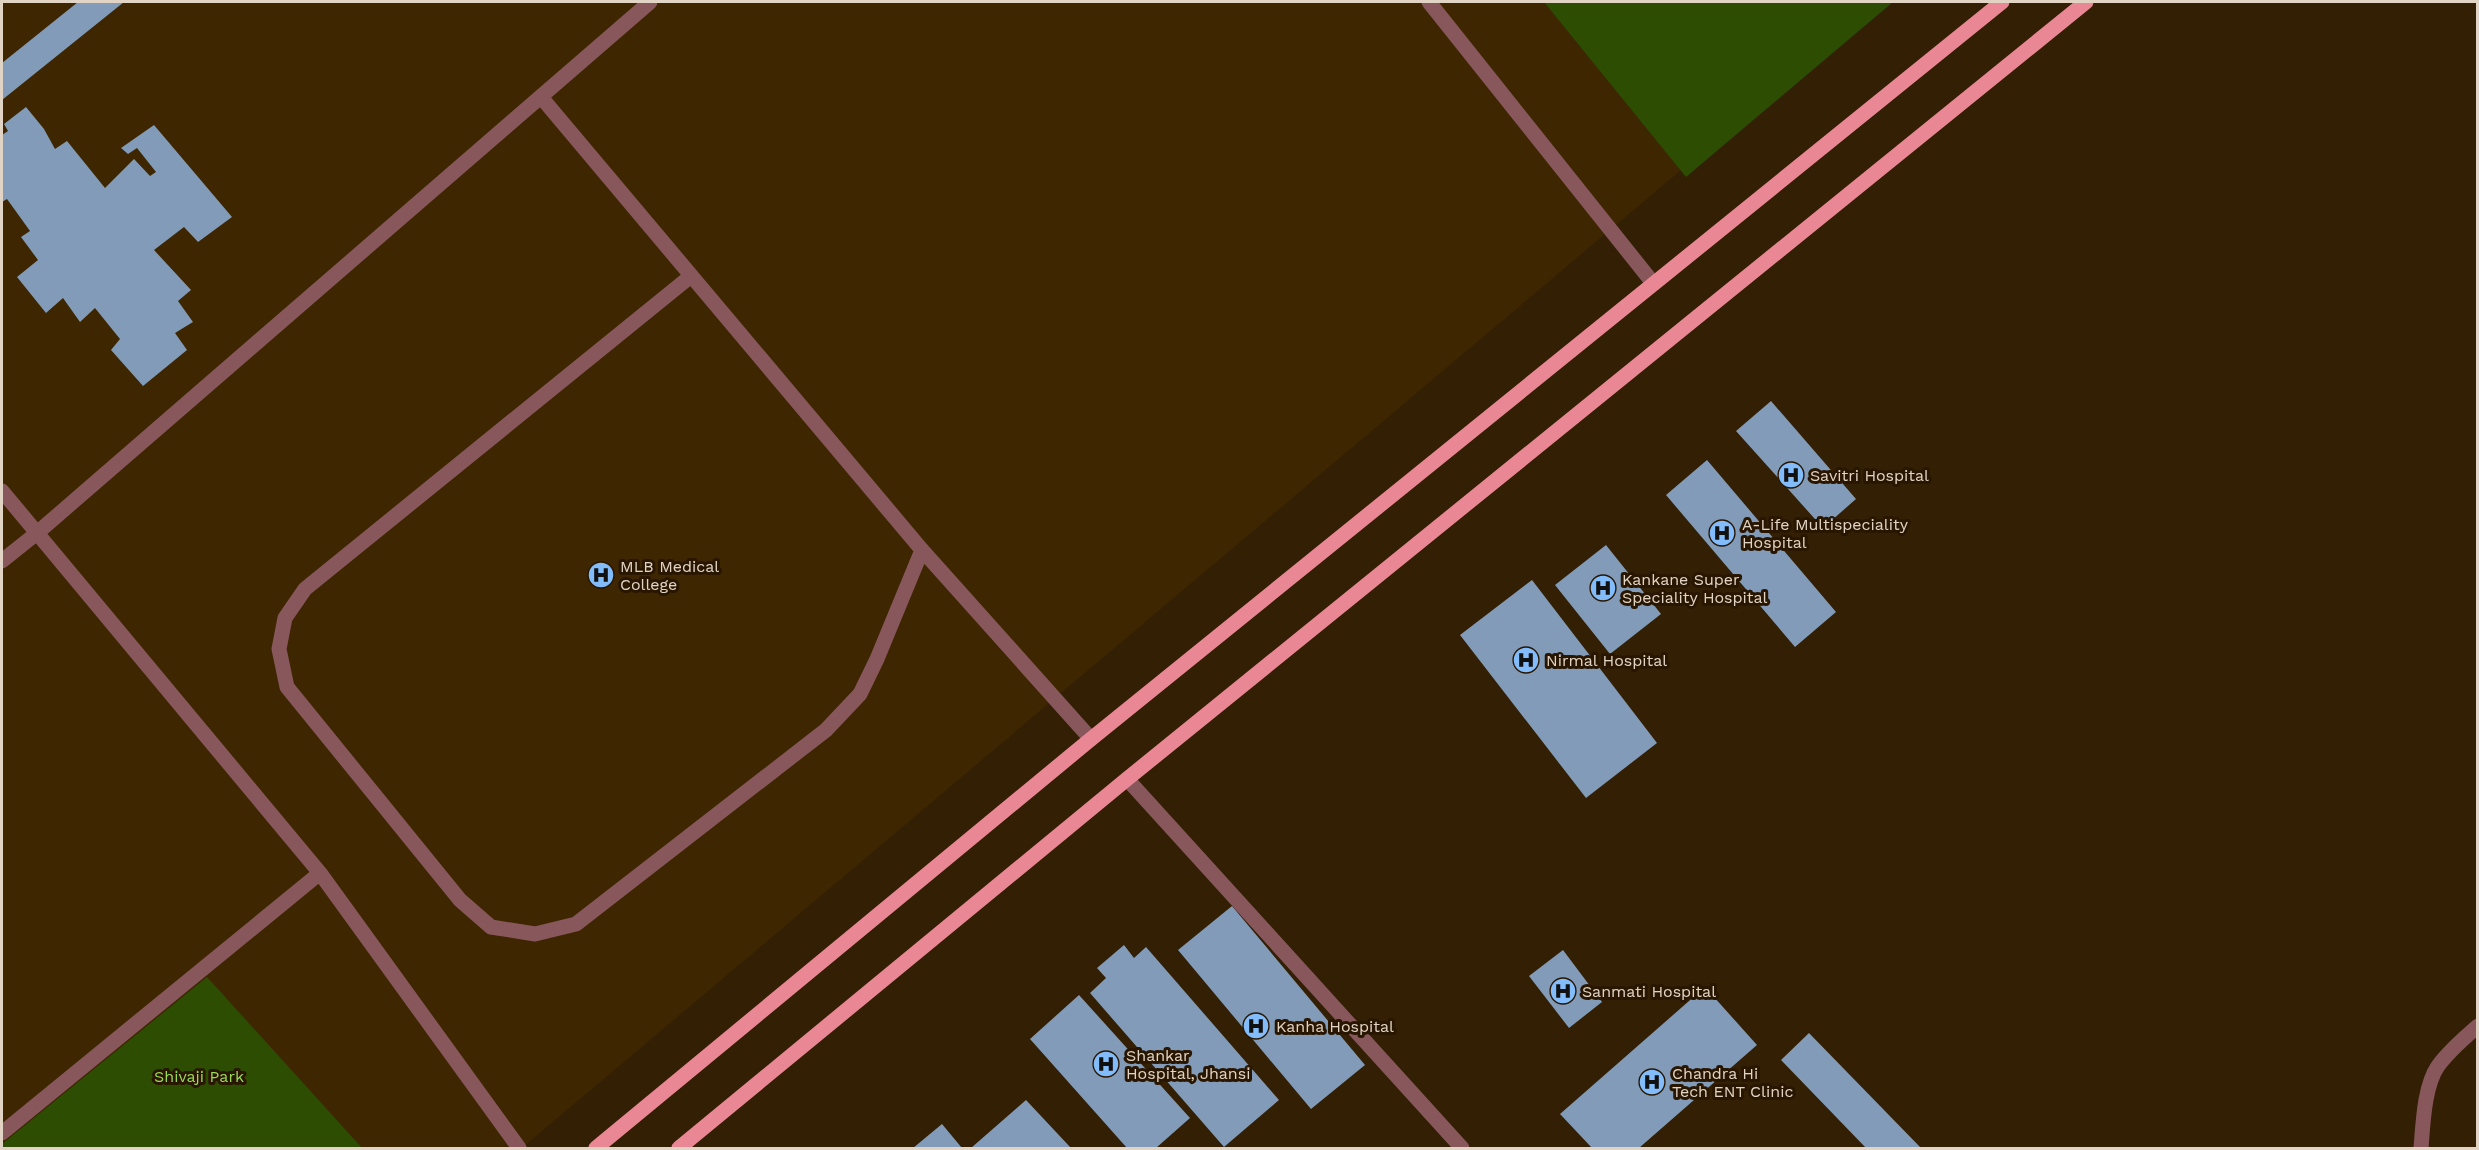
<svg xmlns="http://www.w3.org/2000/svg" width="2479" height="1150" font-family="'Work Sans',sans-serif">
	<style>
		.built { fill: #3e2601 }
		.green { fill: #2d4d02 }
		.building { fill: #819bb8 }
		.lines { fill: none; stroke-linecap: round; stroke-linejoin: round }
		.minor { stroke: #87575c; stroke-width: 15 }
		.major { stroke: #ea8794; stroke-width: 15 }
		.labels { text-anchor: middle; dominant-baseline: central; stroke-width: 6; stroke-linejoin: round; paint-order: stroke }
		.poi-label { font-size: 16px; fill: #e2d4c5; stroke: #291600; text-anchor: start }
		.park-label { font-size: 16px; fill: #99da59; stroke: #291600 }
	</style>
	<rect width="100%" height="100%" fill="#331f03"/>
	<path class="built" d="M2,2H1880L522,1148H2Z"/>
	<path class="green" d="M1544,2H1893L1686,177Z
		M207,977L362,1148H2V1144Z"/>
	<path class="building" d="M78,2H124L2,100V63Z
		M26,107L44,129L55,149L67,141L105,188L134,159L150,176L156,172L137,148L128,154L121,148L154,125L232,217L198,242L184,227L154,250L191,290L178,301L193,322L175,333L187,350L143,386L111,350L120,339L95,308L80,322L63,298L46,313L17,277L38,260L21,237L30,231L7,199L2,202V135L8,131L4,124Z
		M1771,401L1856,499L1823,528L1736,431Z
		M1707,460L1836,612L1795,647L1666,495Z
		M1606,545L1661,614L1610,654L1555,585Z
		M1532,580L1657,743L1586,798L1460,635Z
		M1232,906L1365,1065L1311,1109L1178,950Z
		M1124,945L1134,958L1146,947L1279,1100L1224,1147L1090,993L1106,978L1097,968Z
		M1563,950L1602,1002L1569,1028L1529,976Z
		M1705,987L1757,1045L1639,1148H1592L1560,1114Z
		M1079,995L1190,1118L1156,1148H1127L1030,1039Z
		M1809,1033L1921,1148H1866L1781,1060Z
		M1026,1100L1071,1148H971Z
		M942,1124L962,1148H913Z"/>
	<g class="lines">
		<path class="minor" d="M1429,2L1653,283
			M541,97L922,550L1091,739
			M691,276L305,589L285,618L279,649L287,687L460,900L491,927L535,934L576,924L826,730L860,694L877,659L922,550
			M2,491L37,533L2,561
			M1127,779L1462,1148
			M320,873L37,533L650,2
			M2,1133L320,873L519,1148
			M2421,1148C2423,1125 2424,1086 2438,1066C2449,1051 2464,1038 2478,1026"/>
		<path class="major" d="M596,1148L1091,739L2002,2
			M679,1148L1127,779L2086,2"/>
	</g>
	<defs>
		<symbol id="hospital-disc" viewBox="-11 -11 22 22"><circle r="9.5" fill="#83bcfb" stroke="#291600"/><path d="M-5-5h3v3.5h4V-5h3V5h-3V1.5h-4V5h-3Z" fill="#111"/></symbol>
	</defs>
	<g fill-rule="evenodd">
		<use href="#hospital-disc" x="1776" y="460" width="30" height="30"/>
		<use href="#hospital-disc" x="1707" y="518" width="30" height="30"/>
		<use href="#hospital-disc" x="586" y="560" width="30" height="30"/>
		<use href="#hospital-disc" x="1588" y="573" width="30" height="30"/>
		<use href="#hospital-disc" x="1511" y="645" width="30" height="30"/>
		<use href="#hospital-disc" x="1548" y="976" width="30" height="30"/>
		<use href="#hospital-disc" x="1241" y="1011" width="30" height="30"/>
		<use href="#hospital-disc" x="1091" y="1049" width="30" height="30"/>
		<use href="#hospital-disc" x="1637" y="1067" width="30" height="30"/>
	</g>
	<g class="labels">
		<g class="poi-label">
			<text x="1810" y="475">Savitri Hospital</text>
			<text x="1742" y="524">A-Life Multispeciality<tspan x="1742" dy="18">Hospital</tspan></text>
			<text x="620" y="566">MLB Medical<tspan x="620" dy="18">College</tspan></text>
			<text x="1622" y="579">Kankane Super<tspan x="1622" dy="18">Speciality Hospital</tspan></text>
			<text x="1546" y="660">Nirmal Hospital</text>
			<text x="1582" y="991">Sanmati Hospital</text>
			<text x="1276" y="1026">Kanha Hospital</text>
			<text x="1126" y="1055">Shankar<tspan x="1126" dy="18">Hospital, Jhansi</tspan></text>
			<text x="1672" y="1073">Chandra Hi<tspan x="1672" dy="18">Tech ENT Clinic</tspan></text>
		</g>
		<g class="park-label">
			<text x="199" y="1076">Shivaji Park</text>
		</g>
	</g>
	<rect width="2479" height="1150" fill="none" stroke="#e2d4c5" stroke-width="6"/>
</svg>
